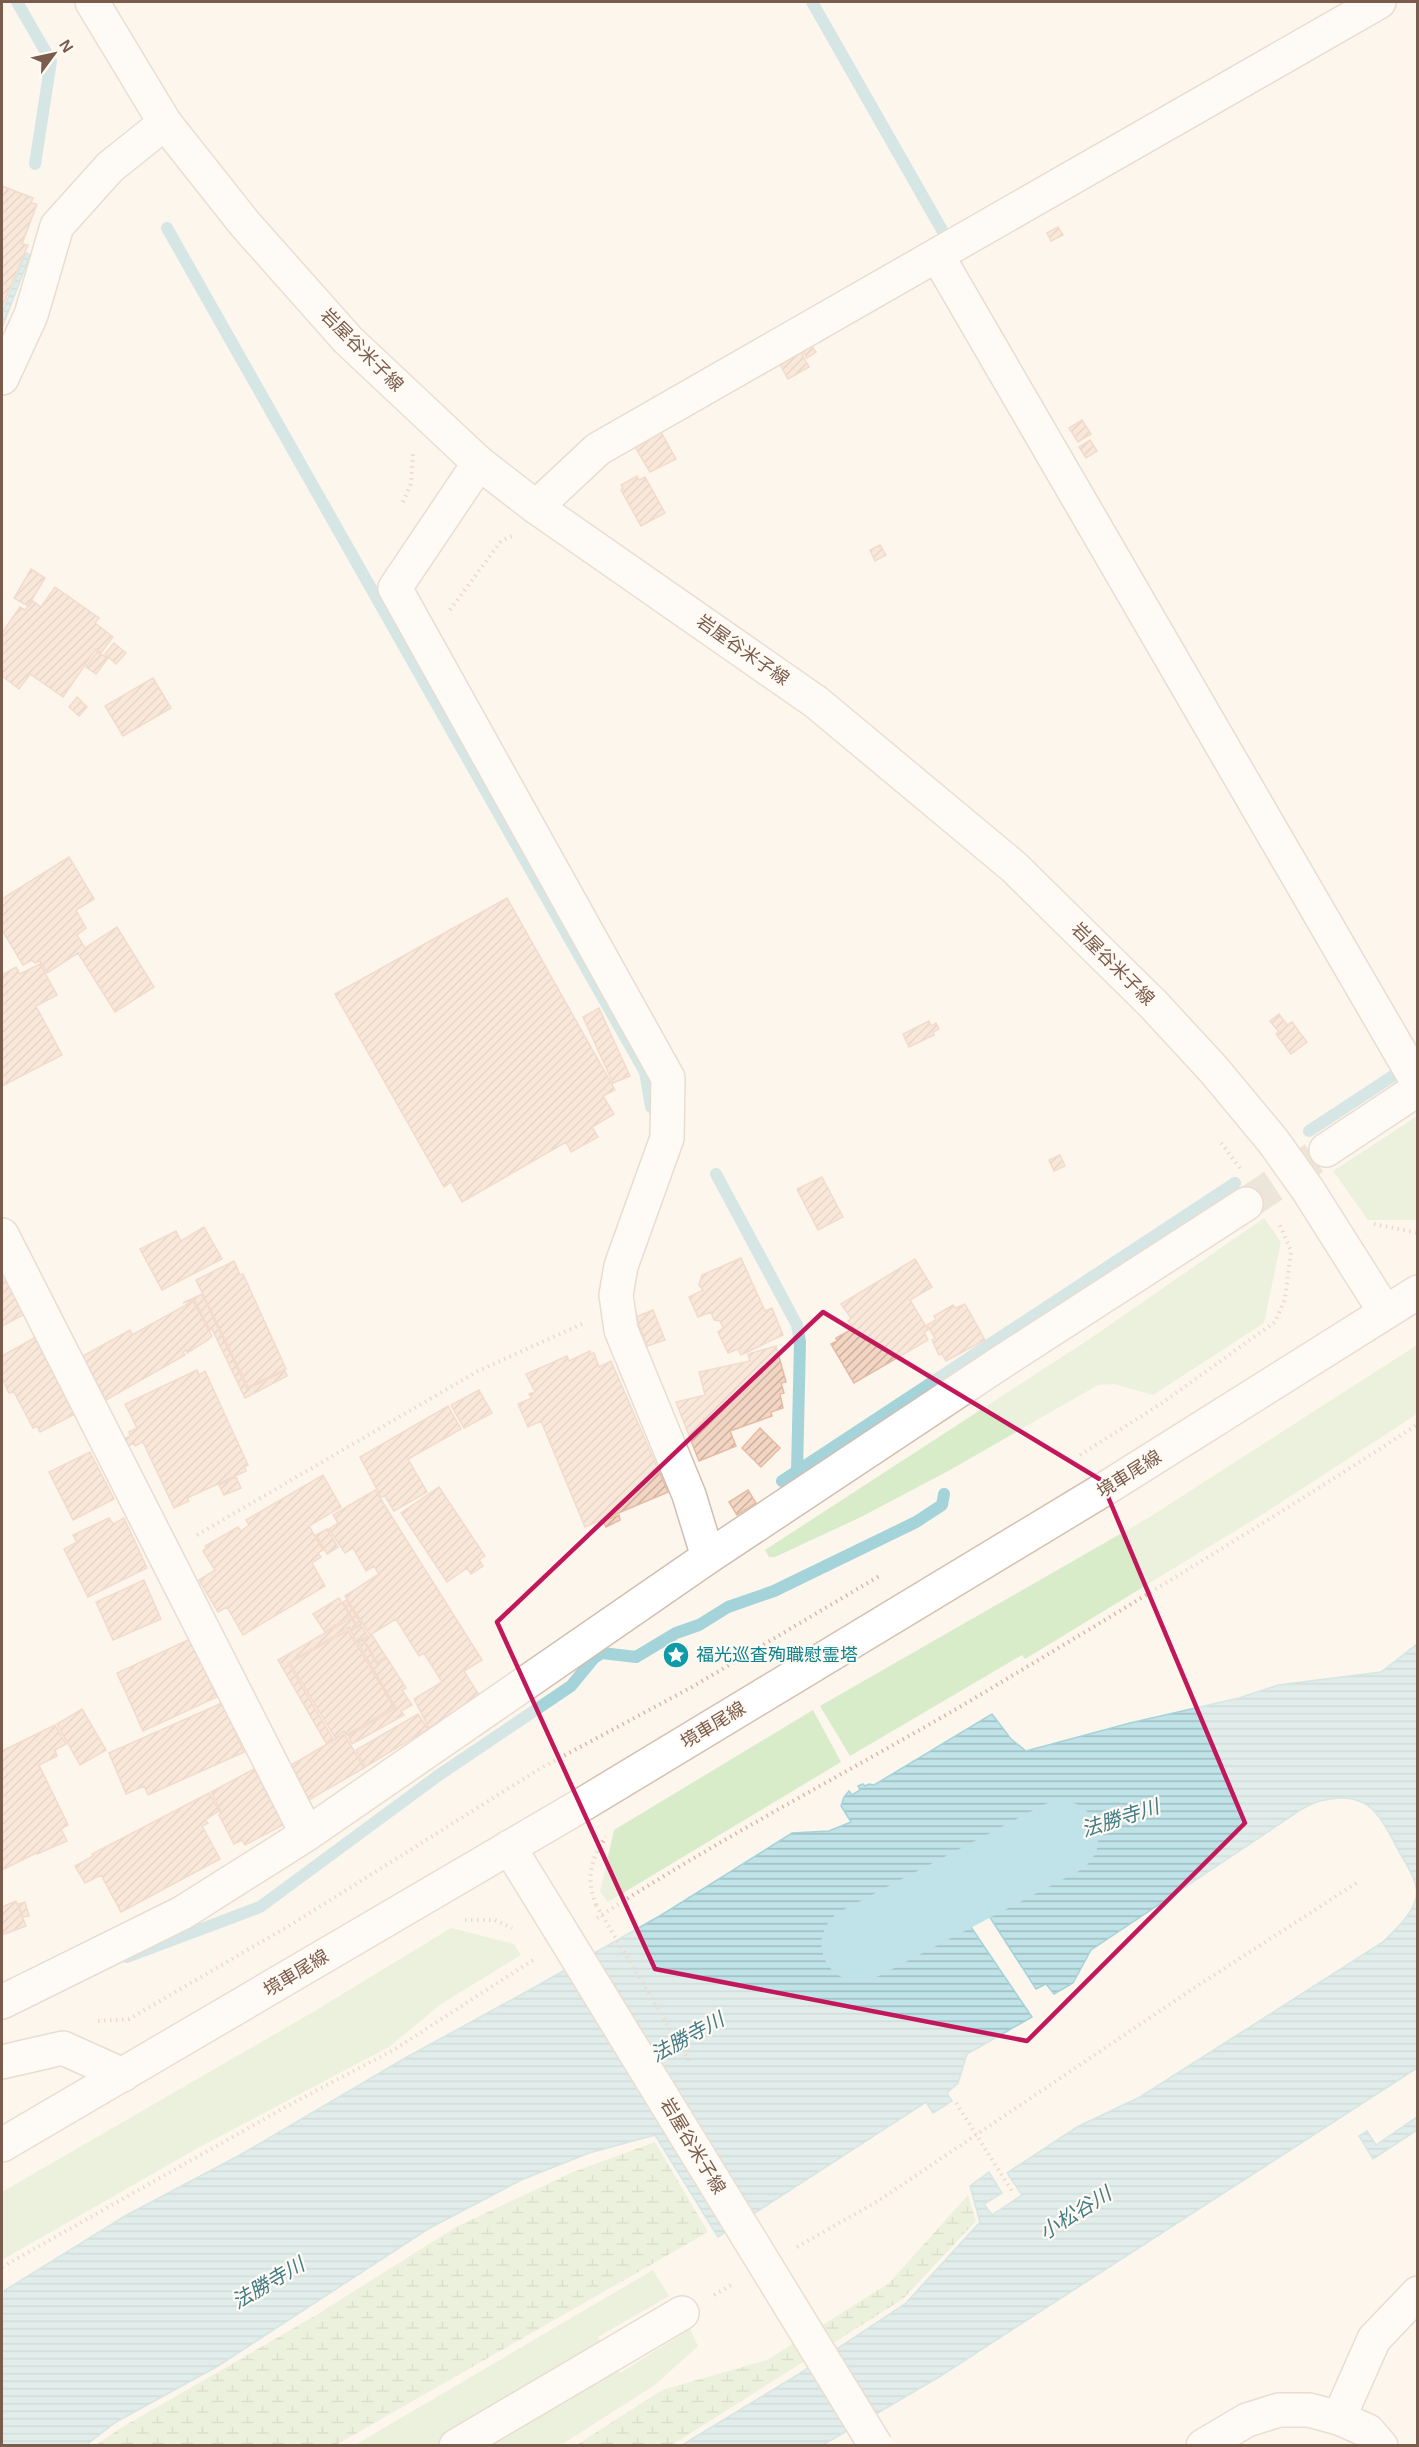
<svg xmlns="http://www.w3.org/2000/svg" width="1419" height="2447" font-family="Helvetica,'Noto Sans JP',sans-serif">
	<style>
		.grass { fill: #d8ecc9 }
		.wetland { fill: url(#wetland-marsh) }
		.water { fill: url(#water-rules); stroke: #a5d3da; stroke-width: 1.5 }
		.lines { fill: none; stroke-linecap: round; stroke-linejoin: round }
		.stream { stroke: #a5d3da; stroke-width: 12 }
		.river { stroke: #bfe3e8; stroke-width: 75 }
		.building { fill: url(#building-hatch); stroke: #e6bba3; stroke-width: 1.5 }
		.minor-tunnel { stroke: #dcd0c4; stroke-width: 33; stroke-dasharray: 33 16; stroke-linecap: butt }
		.minor-casing { stroke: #d1beb0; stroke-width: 36 }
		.secondary-casing { stroke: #d6c0b0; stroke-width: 36 }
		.path { stroke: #d9b8a5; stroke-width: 4; stroke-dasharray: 1.5 4.5; stroke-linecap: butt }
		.minor { stroke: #fff; stroke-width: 33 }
		.secondary { stroke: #fff; stroke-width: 33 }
		.secondary-bridge-casing { stroke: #d6c0b0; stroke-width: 36; stroke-linecap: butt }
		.path-bridge { stroke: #d9b8a5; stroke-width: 4; stroke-dasharray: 1.5 4.5; stroke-linecap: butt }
		.secondary-bridge { stroke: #fff; stroke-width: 33 }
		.marked { fill: none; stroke: #c2185b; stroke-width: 4.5; stroke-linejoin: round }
		.labels { text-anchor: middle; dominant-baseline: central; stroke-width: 4.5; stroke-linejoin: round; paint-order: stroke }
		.street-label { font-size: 18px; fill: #7a5c4d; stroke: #fffaf3 }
		.culture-label { font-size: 18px; fill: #0d838f; stroke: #fffaf3; text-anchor: start }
		.water-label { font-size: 20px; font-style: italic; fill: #437c86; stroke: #fffaf3 }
	</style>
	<defs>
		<pattern id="wetland-marsh" width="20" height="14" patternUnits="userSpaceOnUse" patternTransform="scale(1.5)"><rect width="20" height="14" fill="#d8ecc9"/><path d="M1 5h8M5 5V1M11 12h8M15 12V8" fill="none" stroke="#b4c2a5"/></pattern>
		<pattern id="water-rules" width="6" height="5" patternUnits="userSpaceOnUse" patternTransform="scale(1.5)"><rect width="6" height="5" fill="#bfe3e8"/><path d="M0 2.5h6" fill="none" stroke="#a0bbbe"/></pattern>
		<pattern id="building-hatch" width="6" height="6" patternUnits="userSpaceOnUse" patternTransform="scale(1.5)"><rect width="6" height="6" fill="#f3d5c3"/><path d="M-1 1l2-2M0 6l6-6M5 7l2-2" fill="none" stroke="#cab0a1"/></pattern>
	</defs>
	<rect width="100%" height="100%" fill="#fdf6ec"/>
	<path class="grass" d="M1417,1116V1220H1368L1333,1171Z
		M1264,1218L1281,1242L1264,1323L1153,1395L1114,1384L1098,1385L950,1470L861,1517L775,1557H769L765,1550L1088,1340Z
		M1417,1345V1414L1263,1514L1025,1659L1022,1655L850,1756L820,1706L1148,1518Z
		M813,1710L841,1762L608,1902L600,1892L614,1830Z
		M451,1928L514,1944L521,1955L441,2004L389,2047L196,2149L2,2260V2192L313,2012Z
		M653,2270L669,2296L598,2337L604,2349L438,2445L353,2446Z
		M690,2329L698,2346L655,2385L561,2445L480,2446L614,2366L620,2373Z"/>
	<path class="wetland" d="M655,2142L708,2232L336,2445H96L119,2429L313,2317L456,2227L573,2172Z
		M968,2195L976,2221L903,2299L672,2445L575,2446L662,2390L767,2360L889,2283Z"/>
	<path class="water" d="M26,253L30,255L2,328V313Z
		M1417,1644V2068L939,2377L823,2445H682L799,2374L905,2304L980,2222L970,2186L989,2172L1002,2193L984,2204L992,2215L1022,2195L1007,2173L1077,2127L1140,2097L1383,1942C1395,1930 1412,1915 1416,1898C1419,1883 1408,1867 1401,1855C1393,1841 1386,1824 1375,1812C1356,1791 1323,1797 1302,1809L1091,1950L1073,1983L1054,1994L1046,1984L1036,1989L964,1877L946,1890L1032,2017L967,2054L958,2083L947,2093L952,2101L933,2113L926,2102L718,2237L655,2135L589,2153L521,2180L428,2229L218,2366L116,2422L86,2445L2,2446V2292L125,2216L240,2155L407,2057L535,1987L663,1914L792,1833L829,1831L851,1822L841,1806L844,1797L849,1791L852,1795L860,1790L858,1786L863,1784L865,1786L869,1784L874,1785L992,1714L1011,1739L1026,1751L1130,1723L1239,1698L1278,1685L1381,1672Z
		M1417,2117V2130L1373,2159L1359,2136L1367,2131L1376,2145Z"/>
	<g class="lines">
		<path class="stream" d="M17,2L51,61L35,164
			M812,2L942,230
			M167,228L645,1072L651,1107
			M1309,1131L1399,1072
			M716,1174L797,1325L800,1342L797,1471
			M782,1481L1235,1183
			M127,1957L260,1907L439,1775L571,1686L594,1658L602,1653L636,1657L676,1633L699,1625L728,1607L774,1591L916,1522L942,1505L944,1494"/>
		<path class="river" d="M859,1944L1061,1838"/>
	</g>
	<path class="building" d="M2,186L33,198L31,203L37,204L22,244L28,245L2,307Z
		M1058,227L1063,235L1051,241L1047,233Z
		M811,345L816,352L807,358L802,351Z
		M799,349L809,367L788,379L778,361Z
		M1082,420L1091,434L1078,442L1069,428Z
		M661,432L676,459L650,472L635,447Z
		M1090,440L1097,451L1086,458L1079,447Z
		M637,476L639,480L645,477L665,513L641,526L621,490L623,488L621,485Z
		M880,545L886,555L875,561L870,550Z
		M31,569L45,578L28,606L14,598Z
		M55,587L99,618L95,623L113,637L101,653L96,649L63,697L30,674L19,689L2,676V633L20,607L25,610L33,601L41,607Z
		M114,643L126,653L116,664L105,654Z
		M97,652L108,658L96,674L86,667Z
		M153,678L171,708L123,736L105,706Z
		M77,697L87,707L79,716L69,707Z
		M69,857L94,899L76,910L86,928L77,935L85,948L117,927L154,987L115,1012L78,953L47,973L40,961L35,963L32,960L23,965L2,930V899Z
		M507,898L615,1090L603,1096L614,1114L592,1127L598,1137L571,1152L566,1142L462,1202L451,1182L444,1187L335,994Z
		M40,964L57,995L36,1006L62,1055L2,1086V975L16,967L20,974Z
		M599,1008L630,1076L613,1083L583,1017Z
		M1279,1014L1287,1025L1292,1022L1307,1042L1291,1054L1276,1034L1279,1032L1270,1021Z
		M929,1021L931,1026L936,1023L939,1029L933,1032L934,1035L909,1047L903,1034Z
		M1060,1155L1065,1166L1054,1171L1049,1160Z
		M822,1177L843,1217L818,1230L797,1189Z
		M204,1227L222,1259L162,1290L140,1249L176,1231L181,1241Z
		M741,1258L765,1311L772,1308L783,1335L741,1355L738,1349L728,1353L718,1332L723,1328L720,1321L714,1320L711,1312L698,1317L689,1297L703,1290L699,1285L702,1275Z
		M915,1259L932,1287L910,1300L928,1330L924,1332L928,1340L854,1383L831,1344L837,1341L836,1338L854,1328L848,1321L851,1318L841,1304Z
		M234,1261L240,1275L243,1274L286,1369L248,1387L196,1280Z
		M2,1274H3L25,1314L2,1326Z
		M202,1294L247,1389L285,1371L287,1376L245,1398L212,1329L210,1330L194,1300L183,1303Z
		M193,1301L212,1336L208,1340L187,1353L186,1350L183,1352L185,1355L106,1400L81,1357L130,1330L132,1335Z
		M965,1304L985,1340L946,1361L942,1354L939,1355L932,1340L935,1338L927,1325L936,1320L934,1316L953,1305L956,1308Z
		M653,1310L665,1340L647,1346L636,1317Z
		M36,1337L77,1413L40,1432L37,1426L33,1428L14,1392L9,1393L2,1378V1356Z
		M776,1346L786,1382L781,1383L784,1393L780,1394L783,1408L771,1412L772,1416L730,1431L736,1446L699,1461L676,1402L705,1395L699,1372L750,1361L748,1354Z
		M590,1351V1354L594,1353L599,1367L611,1361L668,1492L585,1527L541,1421L528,1427L518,1404L532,1398L529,1394L535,1392L526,1374L567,1356L569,1361Z
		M197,1370L199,1375L205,1371L248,1465L245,1467L246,1471L187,1498L189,1501L174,1508L143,1442L135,1446L134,1443L125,1448L122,1440L130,1436L129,1432L137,1428L125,1404Z
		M479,1390L492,1413L464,1428L451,1405Z
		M448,1406L461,1429L408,1459L427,1492L394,1511L385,1496L381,1497L360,1457Z
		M760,1428L780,1448L761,1467L742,1448Z
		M90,1452L114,1499L73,1520L49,1472Z
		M323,1475L341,1507L309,1526L323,1550L318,1553L321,1557L312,1563L325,1586L243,1635L227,1607L218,1612L199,1580L215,1570L203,1551L206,1548L205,1546L238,1527L241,1531L249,1525L246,1520Z
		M236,1477L241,1488L224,1495L219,1485Z
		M439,1487L485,1556L479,1560L483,1566L471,1574L467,1568L447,1582L401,1513Z
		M375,1490L482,1660L464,1671L480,1697L429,1728L414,1699L442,1682L424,1653L419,1656L396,1619L370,1635L345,1596L379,1574L374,1566L366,1571L353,1548L345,1553L329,1529L338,1523L333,1515Z
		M748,1490L756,1503L737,1515L729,1502Z
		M619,1515L620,1520L606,1527L603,1521Z
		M109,1518L113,1524L124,1518L147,1568L88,1597L64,1549L77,1542L73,1535Z
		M327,1529L338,1547L327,1554L316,1535Z
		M144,1580L161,1619L113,1640L96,1602Z
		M339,1598L350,1616L325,1632L313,1614Z
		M346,1600L361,1624L357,1626L343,1602Z
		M351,1618L356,1626L350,1630L349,1627L288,1663L333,1739L326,1743L278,1660Z
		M361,1625L368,1636L357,1642L351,1631Z
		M348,1630L394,1707L347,1735L344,1731L335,1738L290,1663Z
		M372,1635L386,1657L377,1662L364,1640Z
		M190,1639L217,1697L143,1731L117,1673Z
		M363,1640L377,1664L387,1658L406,1688L402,1690L412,1705L401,1711L404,1715L352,1744L348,1736L396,1708L358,1643Z
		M222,1703L244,1752L148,1795L144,1786L126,1794L109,1753Z
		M82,1709L106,1750L80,1765L57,1724Z
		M418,1714L428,1729L365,1767L356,1750Z
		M55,1725L66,1744L55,1750L57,1756L39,1765L68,1825L61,1829L67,1841L37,1854L36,1853L2,1870V1751Z
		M344,1734L364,1768L307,1801L286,1768Z
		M254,1769L258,1776L260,1775L285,1824L245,1845L242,1840L234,1844L219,1815L221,1812L211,1792Z
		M209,1793L219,1811L205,1820L208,1823L202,1826L220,1859L121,1912L101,1875L85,1883L75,1866L93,1856L92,1854Z
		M16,1901L26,1926L2,1935V1907Z
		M25,1902L29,1916L23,1917L18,1904Z"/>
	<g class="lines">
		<path class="minor-tunnel" d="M1246,1204L1326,1150"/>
		<defs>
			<path id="minor" d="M937,255L1418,1083
				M2,378L31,315L57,226L110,167L165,123
				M479,463L395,588L668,1078L667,1138L621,1266L616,1295L621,1330L689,1495L708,1557
				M536,507L598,449L1379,2
				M1326,1150L1418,1089
				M2,1235L307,1834
				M2,2002L182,1913L307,1834L708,1557L1003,1361L1246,1204
				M2,2062L63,2048L123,2075
				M1339,2418L1374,2339L1418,2293
				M456,2446L682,2313"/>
			<path id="secondary" d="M92,2L165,123L245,224L348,340L479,463L536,507L816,702L1014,867L1153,1004L1214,1070L1273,1141L1308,1190L1385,1312
				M509,1847L559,1928
				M2,2145L580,1806L1111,1485L1418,1292
				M1203,2446L1247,2420L1279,2410H1309L1339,2418L1368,2431L1381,2446"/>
		</defs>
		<use href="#minor" class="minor-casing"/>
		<use href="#secondary" class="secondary-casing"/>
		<path class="path" d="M403,502L411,484L413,454
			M450,610L501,541L512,536
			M1221,1143L1240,1168
			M1374,1224L1418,1233
			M1080,1455L1162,1403L1275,1322L1285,1299L1291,1251L1279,1223
			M197,1535L478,1371L582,1324
			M596,1905C586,1880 590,1859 606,1837
			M597,1918C715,1841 841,1776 963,1705C1116,1614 1268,1522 1418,1424
			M465,1920H495L512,1928
			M98,2021L129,2019L292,1924L541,1768L692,1687L881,1575
			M956,2103L1012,2191
			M797,2247L878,2201L1191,1990L1358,1882
			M2,2267L291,2104L395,2049L533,1960
			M714,2295L733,2284"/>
		<use href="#minor" class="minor"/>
		<use href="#secondary" class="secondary"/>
		<defs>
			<path id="secondary-bridge" d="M559,1928L876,2446"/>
		</defs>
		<use href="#secondary-bridge" class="secondary-bridge-casing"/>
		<path class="path-bridge" d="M596,1905L691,2064"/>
		<use href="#secondary-bridge" class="secondary-bridge"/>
	</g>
	<path d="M0 0H1419V2447H0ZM823,1312L1101,1480L1245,1823L1027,2041L655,1969L497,1622Z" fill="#fdf6ec" fill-opacity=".55" fill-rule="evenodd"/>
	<path class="marked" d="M823,1312L1101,1480L1245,1823L1027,2041L655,1969L497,1622Z"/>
	<defs>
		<symbol id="sight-disc" viewBox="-11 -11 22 22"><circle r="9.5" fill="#0f9aa8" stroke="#fffaf3"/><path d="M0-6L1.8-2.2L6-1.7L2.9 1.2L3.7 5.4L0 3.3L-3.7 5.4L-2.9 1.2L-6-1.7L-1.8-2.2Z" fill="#fff"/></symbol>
	</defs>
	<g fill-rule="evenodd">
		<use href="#sight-disc" x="661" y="1640" width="30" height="30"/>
	</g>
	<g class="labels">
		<g class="street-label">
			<text transform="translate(362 350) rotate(45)">岩屋谷米子線</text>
			<text transform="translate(743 650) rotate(35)">岩屋谷米子線</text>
			<text transform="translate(1113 964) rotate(45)">岩屋谷米子線</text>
			<text transform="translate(1129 1474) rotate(-32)">境車尾線</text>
			<text transform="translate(713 1725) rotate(-31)">境車尾線</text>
			<text transform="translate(296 1973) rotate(-31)">境車尾線</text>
			<text transform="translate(693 2146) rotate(59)">岩屋谷米子線</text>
		</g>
		<g class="culture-label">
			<text x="696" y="1655">福光巡査殉職慰霊塔</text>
		</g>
		<g class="water-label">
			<text transform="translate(1120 1818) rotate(-18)">法勝寺川</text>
			<text transform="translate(687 2037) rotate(-29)">法勝寺川</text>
			<text transform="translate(1075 2213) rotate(-32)">小松谷川</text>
			<text transform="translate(268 2283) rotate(-31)">法勝寺川</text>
		</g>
	</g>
	<rect width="1419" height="2447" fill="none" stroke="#7a5c4d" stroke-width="6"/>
	<g transform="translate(54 54) rotate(57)" stroke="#fffaf3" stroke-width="4.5" paint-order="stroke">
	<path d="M0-4.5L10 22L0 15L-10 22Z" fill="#7a5c4d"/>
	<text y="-9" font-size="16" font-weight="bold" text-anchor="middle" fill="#7a5c4d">N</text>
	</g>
</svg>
